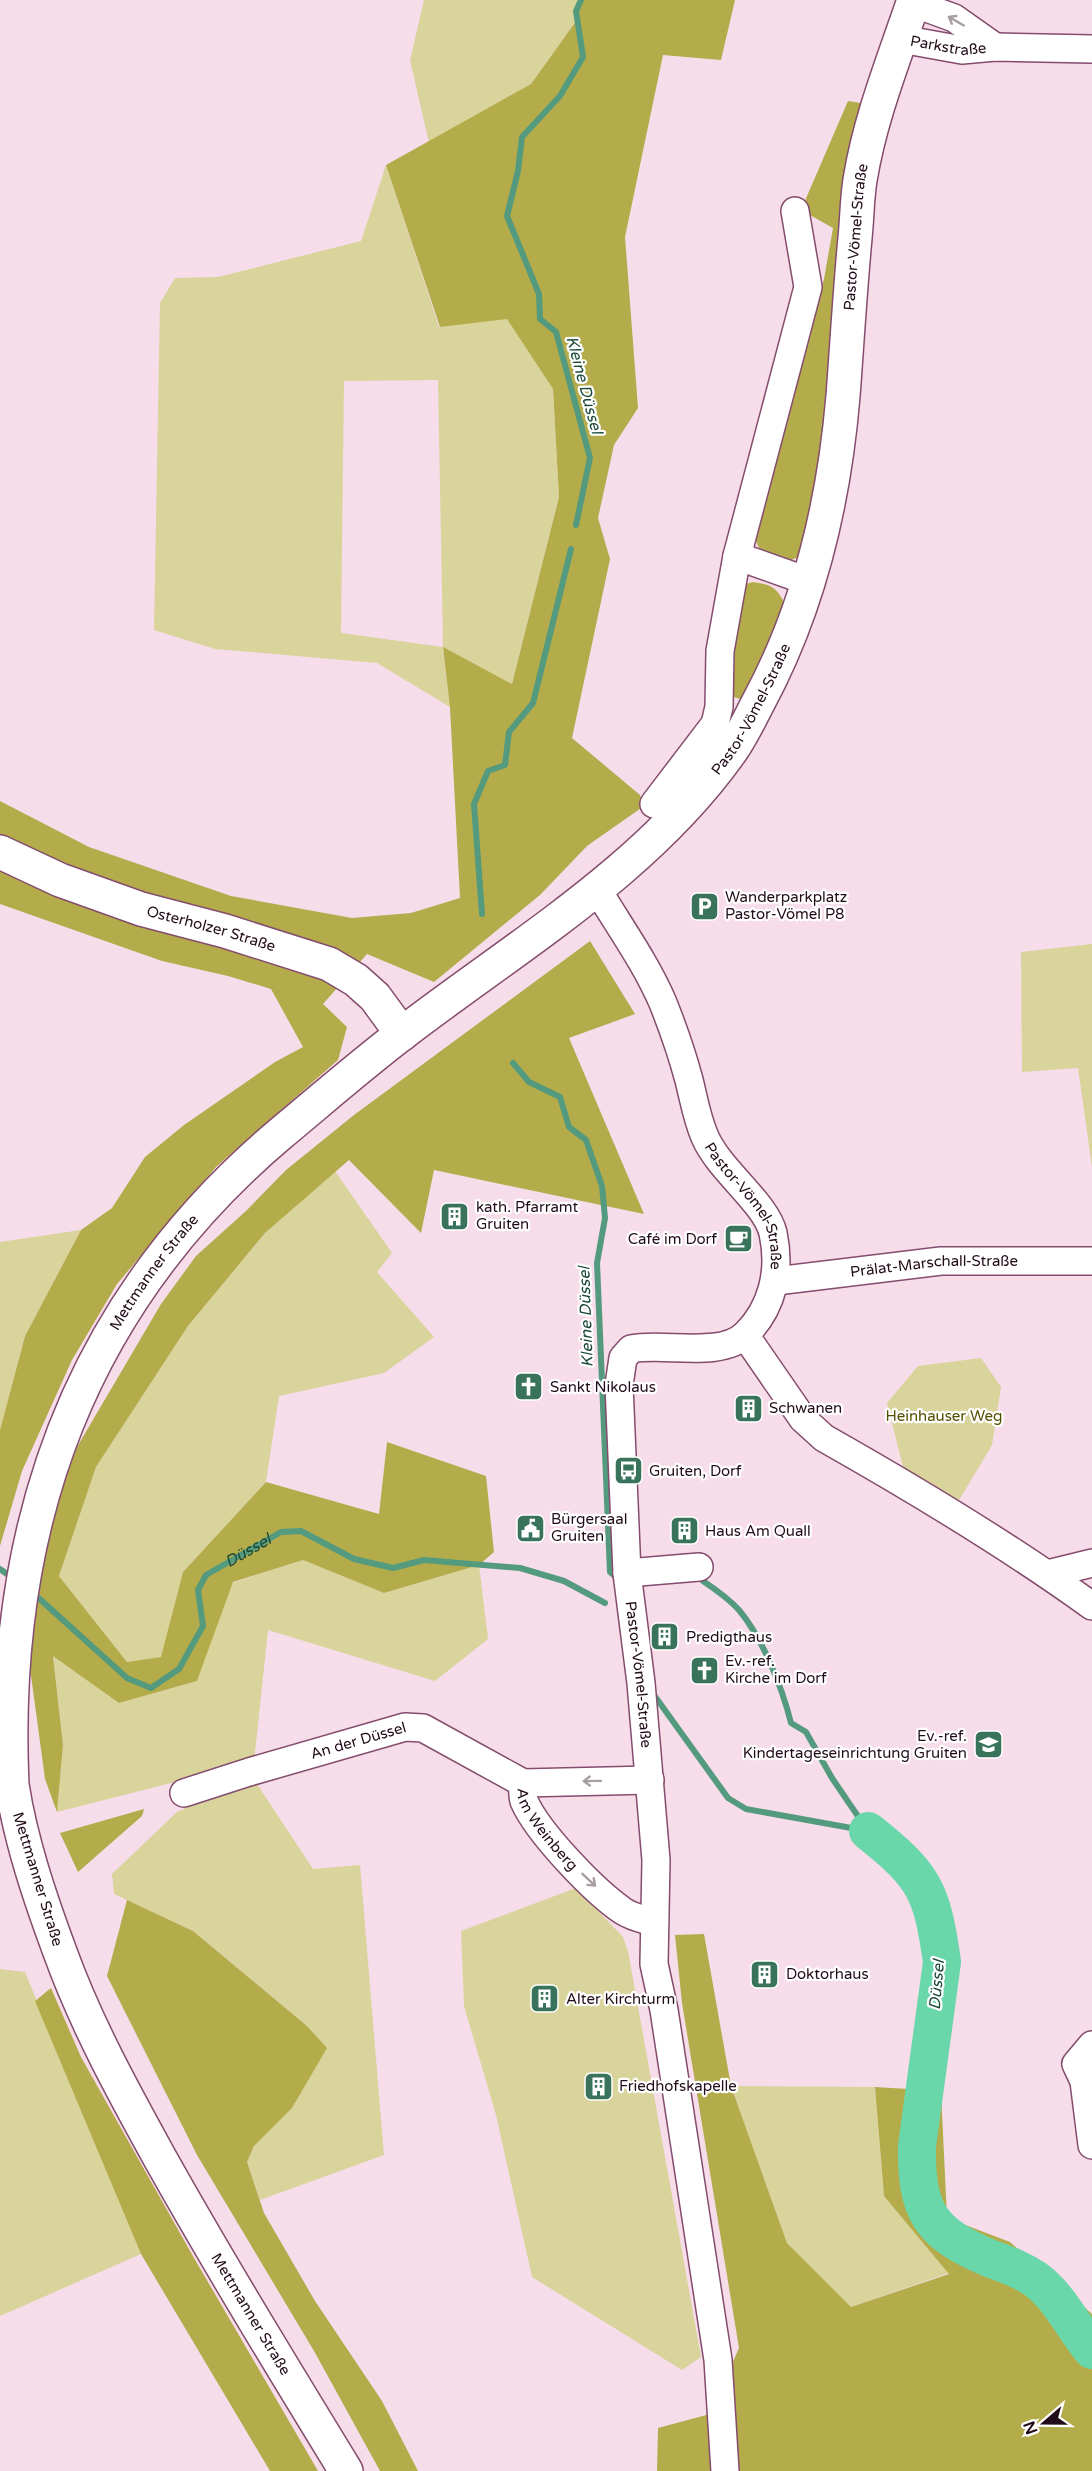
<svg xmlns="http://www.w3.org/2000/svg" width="1092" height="2471" font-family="'Varela Round',sans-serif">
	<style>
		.green { fill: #d8d49b; fill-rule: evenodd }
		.forest { fill: #b4ac4b }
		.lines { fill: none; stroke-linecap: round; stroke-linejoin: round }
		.stream { stroke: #549a7f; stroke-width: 6 }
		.river { stroke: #6ad7ab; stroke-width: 38 }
		.minor-casing { stroke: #844c6d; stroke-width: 30 }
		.major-casing { stroke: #844c6d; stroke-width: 36 }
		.minor { stroke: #fff; stroke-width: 27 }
		.major { stroke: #fff; stroke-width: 33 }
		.oneway { stroke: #a79ea3 }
		.labels { text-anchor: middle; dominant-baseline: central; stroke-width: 4.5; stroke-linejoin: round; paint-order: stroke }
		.street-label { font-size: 15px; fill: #220c19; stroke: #fff }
		.poi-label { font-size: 15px; fill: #220c19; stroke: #fff; text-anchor: start }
		.park-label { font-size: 15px; fill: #554f00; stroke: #fff }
		.water-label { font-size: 16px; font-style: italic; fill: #1b4938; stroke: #fff }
	</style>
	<rect width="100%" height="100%" fill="#f7dcea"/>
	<path class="green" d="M424,0H578L579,17L531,84L429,143L410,60Z
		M386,165L439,327L507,318L553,389L559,497L512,684L443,648L450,707L377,663L215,649L154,630L160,303L175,278L218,277L361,241ZM438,380L443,647L341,633L344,381Z
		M1092,944V1167L1078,1068L1022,1072L1021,952Z
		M335,1171L392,1253L377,1272L434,1337L384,1373L279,1396L266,1482L183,1572L162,1657L127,1662L59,1576L96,1467L188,1326L265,1233Z
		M81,1230L25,1336L0,1430V1242Z
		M981,1358L1001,1387L992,1445L958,1502L904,1471L887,1403L918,1366Z
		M303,1560L384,1593L479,1565L488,1639L435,1681L268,1630L254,1762L57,1812L63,1745L53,1655L119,1703L197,1681L232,1583Z
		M253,1778L313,1869L360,1865L384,2155L260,2200L247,2162L254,2146L292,2108L326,2048L307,2026L193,1931L114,1894L112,1874L177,1812Z
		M576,1888L623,1937L628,1951L701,2357L682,2370L532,2277L496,2115L464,2006L461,1931Z
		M0,1969L25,1972L141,2254L0,2316Z
		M731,2086L875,2087L884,2196L949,2273L851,2307L787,2243Z"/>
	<path class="forest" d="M578,0H735L721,60L663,55L625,237L638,408L614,445L598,518L610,559L572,738L640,795L644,806L587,846L540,895L434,982L367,954L323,1004L347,1027L338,1060L216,1167L117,1284L72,1360L22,1471L0,1546V1430L25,1336L81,1230L112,1208L145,1157L184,1125L275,1062L303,1047L271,989L228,976L162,961L0,904V801L89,847L231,896L352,918L411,913L460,898L450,708L443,647L512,684L559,497L553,389L507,319L440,327L386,165L531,84L579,17Z
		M848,101L861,103L847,181L824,441L805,554L782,564L763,556L750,529L824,279L833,228L801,210Z
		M753,582C773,585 777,588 786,606L743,700L728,695L742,585Z
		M590,941L635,1014L569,1038L644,1214L434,1170L421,1233L349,1160L265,1233L188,1326L96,1467L59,1576L127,1662L161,1657L183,1572L266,1482L379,1514L387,1442L486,1476L494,1552L479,1565L384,1593L303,1560L233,1582L197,1681L119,1703L53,1656L63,1745L57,1812L45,1779L30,1668L33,1608L54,1503L77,1447L161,1304L196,1256L247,1210L286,1170L354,1115Z
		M144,1809L142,1816L78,1872L60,1833Z
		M127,1900L193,1931L307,2026L327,2048L292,2108L254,2146L247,2162L264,2213L315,2301L382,2401L418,2471H380L314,2351L197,2155L107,1976Z
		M704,1934L731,2086L787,2243L851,2307L949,2274L884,2196L875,2087L941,2091L947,2218L1010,2242L1092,2314V2471H657L658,2428L710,2414L739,2348L682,2003L675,1935Z
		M51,1988L81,2057L194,2258L318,2471H270L141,2254L35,2001Z"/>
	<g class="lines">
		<g class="stream">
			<path d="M576,525L590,458L556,332L540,319L539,294L507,216L518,171L522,137L560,96L583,57L576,11L581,0"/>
			<path d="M482,914L474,804L488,771L505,765L509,732L533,703L571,549"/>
			<path d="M513,1063L529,1082L560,1097L569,1127L586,1140L602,1186L605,1218L597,1263L610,1572L616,1577"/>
			<path d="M0,1569L14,1579"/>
			<path d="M703,1581C715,1589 728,1598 739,1610C763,1639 782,1687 791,1723L806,1732L832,1778L868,1831"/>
			<path id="s1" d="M32,1592L127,1678L151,1688L179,1669L203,1626L198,1590L206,1575L281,1532L301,1531L354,1559L393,1568L424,1560L520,1568L564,1581L605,1603"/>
			<path d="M654,1695L728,1798L746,1809L868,1831"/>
		</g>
		<path class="river" d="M868,1831C925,1876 932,1891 942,1962L917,2146C916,2210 929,2233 989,2258C1005,2264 1021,2269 1035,2279C1060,2297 1073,2327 1092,2350"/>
		<defs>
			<g id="minor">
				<path d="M913,3L954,18L995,47"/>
				<path id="s2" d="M901,39L962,50L995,47L1092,49"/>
				<path d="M737,556L810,582"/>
				<path d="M654,804L715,724L719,707L720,651L737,556L808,287L795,211"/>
				<path id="s3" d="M597,889C619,926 646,963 663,1003C673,1028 682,1054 689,1080C694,1100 697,1119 705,1137C719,1170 766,1203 773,1233C781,1270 773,1307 746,1334C721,1359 663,1342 631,1349L623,1358L619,1385L627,1573L641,1683L656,1860L654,1964L664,2010L718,2360L725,2471"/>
				<path id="s4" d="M776,1281L941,1261H1092"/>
				<path d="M745,1335L803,1419L824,1438C916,1490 1006,1544 1092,1606"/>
				<path d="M627,1573L699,1567"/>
				<path d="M1047,1574L1092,1563"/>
				<path id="s5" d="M523,1783C523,1789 522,1795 524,1801C538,1833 594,1891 623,1911C632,1917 642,1919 653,1922"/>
				<path d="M523,1783L650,1780"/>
				<path id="s6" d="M184,1793L249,1772L405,1727L423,1728L523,1783"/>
				<path d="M1092,2045L1076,2064L1084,2081L1092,2145"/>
			</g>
			<g id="major">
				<path id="s7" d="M0,852L60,880L141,909L225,931L329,964L356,980L375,997L402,1034"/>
				<path id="s8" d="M346,2471C283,2368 220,2265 161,2160C124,2093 86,2024 60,1952C40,1898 21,1842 12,1785C0,1522 81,1302 280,1134C321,1100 361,1065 403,1033C516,946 647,870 731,751C742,736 750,718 759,701C810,606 834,503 843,396C847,343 850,291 855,238C857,219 857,199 860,180C870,118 894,59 914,0"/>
			</g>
		</defs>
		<use href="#minor" class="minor-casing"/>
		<use href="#major" class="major-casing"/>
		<use href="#minor" class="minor"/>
		<use href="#major" class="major"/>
	</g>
	<defs><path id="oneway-shaft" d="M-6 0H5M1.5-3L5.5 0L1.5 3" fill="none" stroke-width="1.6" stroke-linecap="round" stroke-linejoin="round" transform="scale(1.5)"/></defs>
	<g class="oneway">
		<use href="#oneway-shaft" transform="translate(956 21) rotate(-150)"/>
		<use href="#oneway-shaft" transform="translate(592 1781) rotate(179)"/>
		<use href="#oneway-shaft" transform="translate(589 1880) rotate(43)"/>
	</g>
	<defs>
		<symbol id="parking-square" viewBox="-11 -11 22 22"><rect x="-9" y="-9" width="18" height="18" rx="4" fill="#39735b" stroke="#fff"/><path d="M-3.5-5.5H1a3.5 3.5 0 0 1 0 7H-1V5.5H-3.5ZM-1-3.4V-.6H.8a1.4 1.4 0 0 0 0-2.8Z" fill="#fff"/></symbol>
		<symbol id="building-square" viewBox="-11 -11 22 22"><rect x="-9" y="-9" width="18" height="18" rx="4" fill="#39735b" stroke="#fff"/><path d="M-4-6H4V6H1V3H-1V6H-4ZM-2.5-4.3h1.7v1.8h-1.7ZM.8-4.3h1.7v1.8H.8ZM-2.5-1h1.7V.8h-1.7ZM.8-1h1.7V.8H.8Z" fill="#fff"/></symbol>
		<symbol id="cafe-square" viewBox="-11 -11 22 22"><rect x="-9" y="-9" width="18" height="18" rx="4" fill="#39735b" stroke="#fff"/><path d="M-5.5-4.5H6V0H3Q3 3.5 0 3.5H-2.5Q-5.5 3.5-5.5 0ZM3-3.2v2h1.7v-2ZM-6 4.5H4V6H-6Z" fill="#fff"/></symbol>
		<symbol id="church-square" viewBox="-11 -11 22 22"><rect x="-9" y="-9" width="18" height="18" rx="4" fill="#39735b" stroke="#fff"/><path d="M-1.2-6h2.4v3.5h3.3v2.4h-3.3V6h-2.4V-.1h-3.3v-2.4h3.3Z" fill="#fff"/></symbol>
		<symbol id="bus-square" viewBox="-11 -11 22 22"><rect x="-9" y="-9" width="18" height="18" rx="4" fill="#39735b" stroke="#fff"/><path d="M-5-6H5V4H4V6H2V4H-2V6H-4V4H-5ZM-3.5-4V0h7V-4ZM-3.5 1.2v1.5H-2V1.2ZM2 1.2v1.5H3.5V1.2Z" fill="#fff"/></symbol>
		<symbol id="civic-square" viewBox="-11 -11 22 22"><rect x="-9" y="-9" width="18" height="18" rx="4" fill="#39735b" stroke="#fff"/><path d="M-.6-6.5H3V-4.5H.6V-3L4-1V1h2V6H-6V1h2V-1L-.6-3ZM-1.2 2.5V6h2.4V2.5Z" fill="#fff"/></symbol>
		<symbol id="school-square" viewBox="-11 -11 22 22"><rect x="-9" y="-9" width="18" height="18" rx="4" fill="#39735b" stroke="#fff"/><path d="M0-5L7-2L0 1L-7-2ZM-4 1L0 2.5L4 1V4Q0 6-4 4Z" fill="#fff"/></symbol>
	</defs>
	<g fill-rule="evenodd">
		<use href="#parking-square" x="688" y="890" width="33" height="33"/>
		<use href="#building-square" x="438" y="1200" width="33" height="33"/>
		<use href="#cafe-square" x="722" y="1222" width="33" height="33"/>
		<use href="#church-square" x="512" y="1370" width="33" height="33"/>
		<use href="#building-square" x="732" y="1392" width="33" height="33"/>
		<use href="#bus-square" x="612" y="1454" width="33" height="33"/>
		<use href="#civic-square" x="514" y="1512" width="33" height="33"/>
		<use href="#building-square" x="668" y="1514" width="33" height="33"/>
		<use href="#building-square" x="648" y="1620" width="33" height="33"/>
		<use href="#church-square" x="688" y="1654" width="33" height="33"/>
		<use href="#school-square" x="972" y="1728" width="33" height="33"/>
		<use href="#building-square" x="748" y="1958" width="33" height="33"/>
		<use href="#building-square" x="528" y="1982" width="33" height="33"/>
		<use href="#building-square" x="582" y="2070" width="33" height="33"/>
	</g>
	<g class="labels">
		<g class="street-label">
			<text stroke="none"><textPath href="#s2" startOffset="48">Parkstraße</textPath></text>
			<text stroke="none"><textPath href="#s8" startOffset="2628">Pastor-Vömel-Straße</textPath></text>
			<text stroke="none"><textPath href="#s8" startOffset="2139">Pastor-Vömel-Straße</textPath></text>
			<text stroke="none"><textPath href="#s7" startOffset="225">Osterholzer Straße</textPath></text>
			<text stroke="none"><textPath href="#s3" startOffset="354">Pastor-Vömel-Straße</textPath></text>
			<text stroke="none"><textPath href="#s4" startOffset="159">Prälat-Marschall-Straße</textPath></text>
			<text stroke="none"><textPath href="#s8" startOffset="1311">Mettmanner Straße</textPath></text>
			<text stroke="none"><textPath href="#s3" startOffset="948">Pastor-Vömel-Straße</textPath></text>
			<text stroke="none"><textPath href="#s6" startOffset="182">An der Düssel</textPath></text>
			<text stroke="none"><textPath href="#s5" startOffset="54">Am Weinberg</textPath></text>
			<text transform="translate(38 1879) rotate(73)">Mettmanner Straße</text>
			<text transform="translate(251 2314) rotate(59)">Mettmanner Straße</text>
		</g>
		<g class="poi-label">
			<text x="725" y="897">Wanderparkplatz<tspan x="725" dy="17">Pastor-Vömel P8</tspan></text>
			<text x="476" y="1207">kath. Pfarramt<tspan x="476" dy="17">Gruiten</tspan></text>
			<text x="717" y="1239" text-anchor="end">Café im Dorf</text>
			<text x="550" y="1387">Sankt Nikolaus</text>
			<text x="769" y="1408">Schwanen</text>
			<text x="649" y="1471">Gruiten, Dorf</text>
			<text x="551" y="1519">Bürgersaal<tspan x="551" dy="17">Gruiten</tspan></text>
			<text x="705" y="1531">Haus Am Quall</text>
			<text x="686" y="1637">Predigthaus</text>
			<text x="725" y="1661">Ev.-ref.<tspan x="725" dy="17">Kirche im Dorf</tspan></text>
			<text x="967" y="1736" text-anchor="end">Ev.-ref.<tspan x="967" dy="17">Kindertageseinrichtung Gruiten</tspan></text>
			<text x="786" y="1974">Doktorhaus</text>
			<text x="566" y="1999">Alter Kirchturm</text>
			<text x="619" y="2086">Friedhofskapelle</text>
		</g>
		<g class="park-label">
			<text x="944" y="1416">Heinhauser Weg</text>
		</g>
		<g class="water-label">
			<text transform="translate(584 385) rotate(75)">Kleine Düssel</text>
			<text transform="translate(586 1317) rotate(-92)">Kleine Düssel</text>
			<text stroke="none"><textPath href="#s1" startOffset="339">Düssel</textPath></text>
			<text transform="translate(937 1985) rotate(-85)">Düssel</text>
		</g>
	</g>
	<g transform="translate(1044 2423) rotate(250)" stroke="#ffffff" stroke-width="4.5" paint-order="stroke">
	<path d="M0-4.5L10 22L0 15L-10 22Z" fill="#220c19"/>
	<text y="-9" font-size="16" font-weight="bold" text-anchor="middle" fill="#220c19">N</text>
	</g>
</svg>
